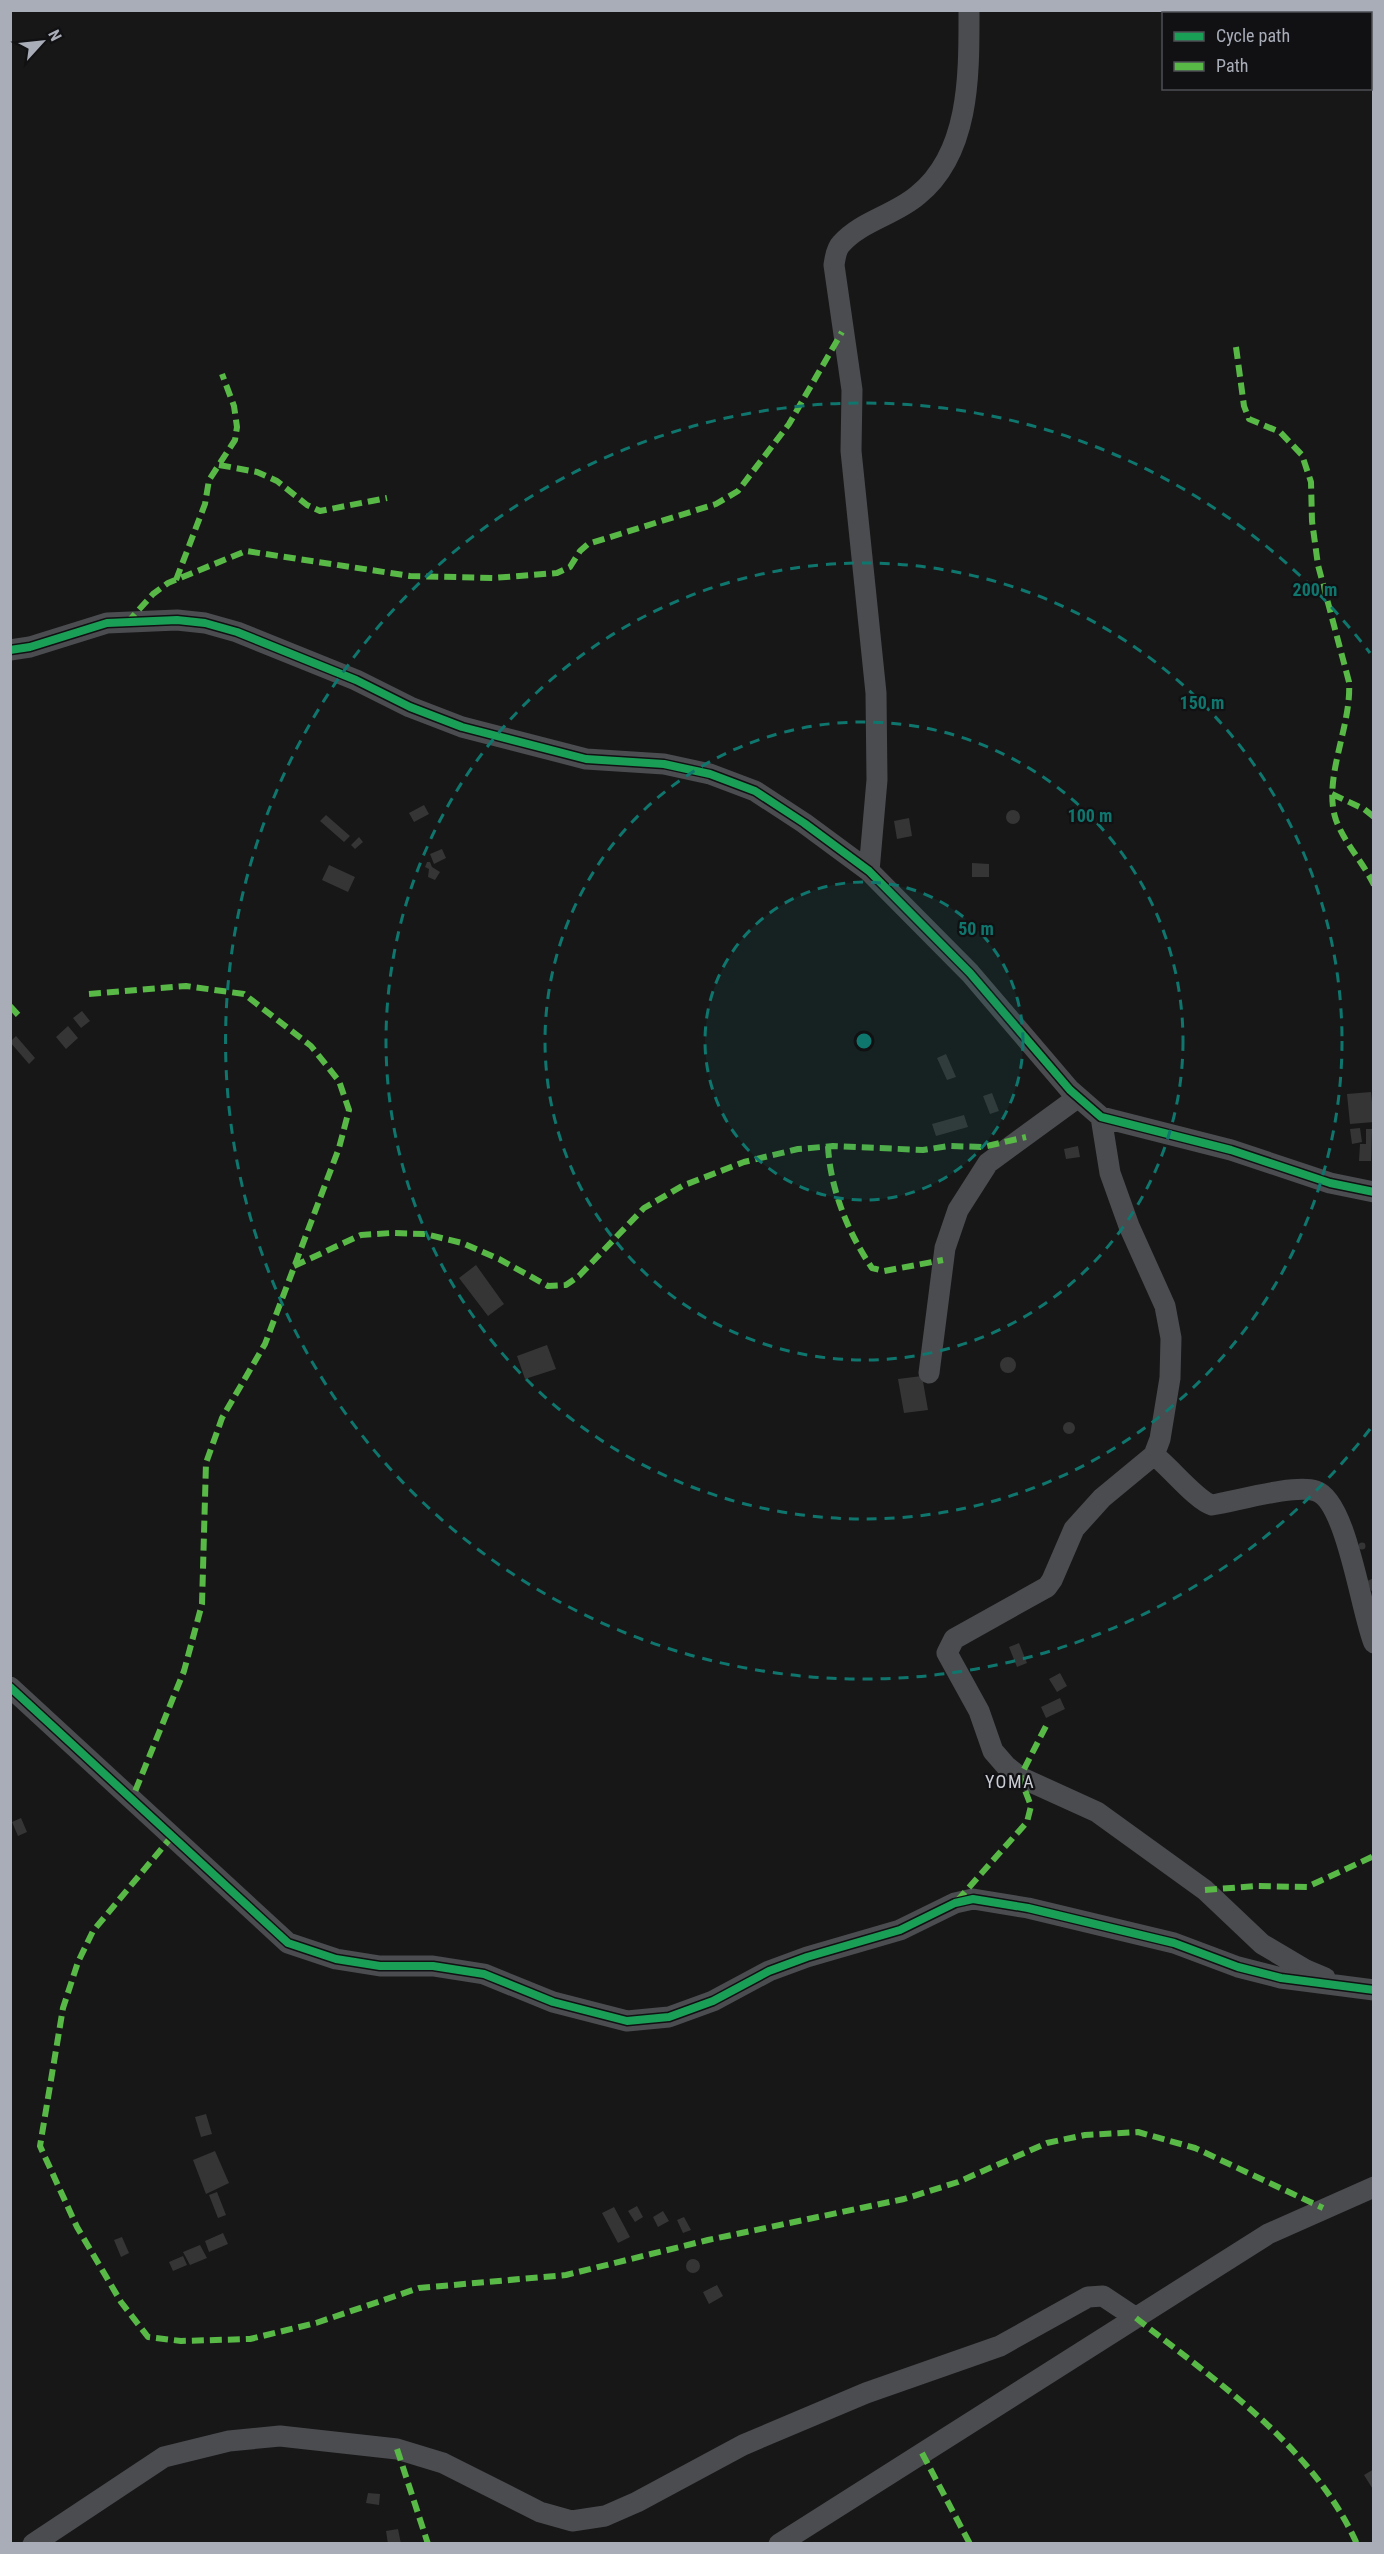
<svg xmlns="http://www.w3.org/2000/svg" width="1384" height="2554" font-family="'Roboto Condensed',sans-serif">
	<style>
		.building { fill: #353536 }
		.lines { fill: none; stroke-linecap: round; stroke-linejoin: round }
		.minor { stroke: #4b4c50; stroke-width: 21 }
		.quiet { stroke: #58b947; stroke-width: 6; stroke-dasharray: 12 6; stroke-linecap: butt }
		.cycleway-casing { stroke: #111113; stroke-width: 11 }
		.cycleway { stroke: #1a9f57; stroke-width: 8 }
		.ring { fill: none; stroke: #0f766e; stroke-width: 3; stroke-dasharray: 10 8 }
		.labels { text-anchor: middle; dominant-baseline: central; stroke-width: 4.5; stroke-linejoin: round; paint-order: stroke }
		.quarter-label { font-size: 18px; letter-spacing: 1.5px; fill: #c9ccd4; stroke: #111113 }
		.centre { fill: #0f766e; stroke: #111113; stroke-width: 3 }
		.ring-label { font-size: 18px; text-anchor: middle; font-weight: bold; fill: #0f766e; stroke: #111113; stroke-width: 4.5; stroke-linejoin: round; paint-order: stroke }
	</style>
	<rect width="100%" height="100%" fill="#171717"/>
	<path class="building" d="M424,805L429,814L414,822L409,813Z
		M1006 817a7 7 0 1 1 14 0a7 7 0 1 1-14 0Z
		M326,815L350,836L344,842L320,821Z
		M909,818L912,836L897,839L894,821Z
		M359,837L363,842L355,849L351,845Z
		M442,849L446,858L434,864L430,854Z
		M430,862L432,867L440,872L435,880L428,877L429,869L425,867L427,862Z
		M972,863L989,864V877H972Z
		M329,865L355,877L348,892L322,880Z
		M82,1011L90,1021L81,1028L73,1018Z
		M68,1026L78,1038L66,1049L56,1037Z
		M16,1036L35,1058L29,1064L10,1042Z
		M946,1054L956,1077L947,1080L937,1058Z
		M1371,1092L1374,1122L1350,1124L1347,1094Z
		M992,1093L999,1111L990,1114L983,1096Z
		M964,1115L968,1127L936,1136L932,1124Z
		M1360,1128L1362,1142L1352,1144L1350,1129Z
		M1366,1129H1372L1371,1161H1359L1360,1144H1366Z
		M1078,1146L1080,1157L1066,1159L1064,1149Z
		M476,1265L504,1304L488,1316L459,1278Z
		M547,1345L556,1369L525,1379L517,1356Z
		M1000 1365a8 8 0 1 1 16 0a8 8 0 1 1-16 0Z
		M922,1376L928,1410L904,1413L898,1379Z
		M1063 1428a6 6 0 1 1 12 0a6 6 0 1 1-12 0Z
		M1358.5 1546a3.5 3.5 0 1 1 7 0a3.5 3.5 0 1 1-7 0Z
		M1374,1578V1590L1371,1591L1367,1581Z
		M1019,1643L1027,1663L1017,1667L1009,1647Z
		M1060,1673L1067,1686L1057,1692L1049,1679Z
		M1060,1698L1065,1709L1046,1718L1041,1707Z
		M21,1818L27,1832L18,1836L12,1822Z
		M206,2114L212,2134L201,2137L195,2117Z
		M215,2151L229,2183L206,2194L193,2160Z
		M217,2192L226,2215L218,2218L209,2195Z
		M637,2206L643,2217L635,2222L628,2211Z
		M614,2207L630,2237L618,2243L602,2213Z
		M663,2211L669,2221L658,2227L653,2217Z
		M684,2217L691,2230L683,2233L677,2220Z
		M223,2233L228,2244L209,2252L205,2241Z
		M122,2237L129,2253L121,2257L114,2240Z
		M200,2245L207,2258L190,2265L183,2252Z
		M183,2256L187,2265L173,2271L169,2262Z
		M686 2266a7 7 0 1 1 14 0a7 7 0 1 1-14 0Z
		M717,2285L723,2296L709,2304L703,2292Z
		M1374,2469V2491L1364,2475Z
		M368,2493L380,2494L379,2505L366,2503Z
		M398,2529L401,2544H388L386,2531Z"/>
	<g class="lines">
		<path class="minor" d="M10,650L30,647L107,623L177,620L205,623L237,632L356,680L410,707L462,727L586,759L664,764L710,774L755,791L804,823L869,871L970,973L1070,1090L1101,1117L1231,1150L1330,1183L1374,1192
			M869,871L877,780L876,693L851,451L852,390L834,265C835,259 836,249 841,244C861,221 895,215 918,195C971,152 969,72 969,10
			M1101,1117L1110,1173L1129,1226L1165,1306L1171,1338L1170,1378L1160,1439L1154,1455L1102,1498L1074,1529L1052,1580L1047,1587L954,1639L947,1653L979,1711L993,1751L1006,1766L1020,1777L1097,1812L1205,1890L1262,1944L1306,1970L1325,1978
			M929,1373L945,1248L958,1210L988,1163L1077,1098
			M1154,1455C1169,1466 1197,1501 1212,1505C1237,1501 1294,1484 1316,1491C1347,1501 1361,1612 1374,1643
			M10,1687L288,1943L336,1959L380,1966H433L484,1974L553,2002L627,2021L669,2017L713,2001L769,1971L807,1957L900,1930L955,1903L973,1899L1028,1908L1174,1943L1238,1967L1281,1978L1374,1990
			M33,2544L164,2457L229,2441L280,2436L397,2449L443,2463L540,2512L572,2521L605,2516L637,2502L743,2445L866,2393L1000,2346L1088,2297L1103,2296L1136,2318
			M779,2544L1268,2234L1374,2187"/>
		<path class="quiet" d="M1236,347L1244,406L1249,419L1280,432L1302,455L1311,482L1312,521L1318,565L1349,682C1352,726 1322,779 1336,820C1345,844 1363,862 1374,885
			M219,465L257,472L277,481L307,505L320,511L387,498
			M176,580L205,504L209,480L235,440L237,427L234,406L222,374
			M127,623L153,594L168,583L246,551L410,576L493,578L557,573L570,567L580,551L588,544L716,504L738,491L789,424L842,332
			M1332,794L1364,809L1374,817
			M89,994L186,986L244,994L311,1046L339,1081L349,1110L339,1148L265,1344L222,1418L206,1463L202,1604L184,1671L132,1799
			M10,1006L20,1017
			M828,1146C830,1188 848,1233 872,1268L884,1271L943,1260
			M294,1266L361,1235L391,1233L425,1234L462,1243L499,1259L548,1286L566,1285L579,1276L644,1208L682,1186L744,1162L798,1149L833,1146L923,1150L949,1146L983,1147L1026,1137
			M173,1835L93,1931L78,1962L63,2008L40,2146L77,2227L121,2302L148,2337L181,2341L250,2339L316,2323L419,2288L566,2275L708,2240L904,2199L958,2182L1047,2143L1085,2135L1138,2132L1195,2148L1323,2208
			M1205,1890L1256,1886L1307,1887L1374,1856
			M957,1901L1027,1822L1031,1806L1020,1777L1047,1724
			M1136,2318C1217,2382 1313,2446 1357,2544
			M397,2449L428,2544
			M922,2453L970,2544"/>
		<defs>
			<path id="cycleway" d="M10,650L30,647L107,623L177,620L205,623L237,632L356,680L410,707L462,727L586,759L664,764L710,774L755,791L804,823L869,871L970,973L1070,1090L1101,1117L1231,1150L1330,1183L1374,1192
				M10,1687L288,1943L336,1959L380,1966H433L484,1974L553,2002L627,2021L669,2017L713,2001L769,1971L807,1957L900,1930L955,1903L973,1899L1028,1908L1174,1943L1238,1967L1281,1978L1374,1990"/>
		</defs>
		<use href="#cycleway" class="cycleway-casing"/>
		<use href="#cycleway" class="cycleway"/>
	</g>
	<circle cx="864" cy="1041" r="159" fill="#0f766e" fill-opacity=".12"/>
	<g class="ring">
		<circle cx="864" cy="1041" r="159"/>
		<circle cx="864" cy="1041" r="319"/>
		<circle cx="864" cy="1041" r="478"/>
		<path d="M1370 1429A638 638 0 1 1 1370 653"/>
	</g>
	<g class="labels">
		<g class="quarter-label">
			<text x="1010" y="1781">YOMA</text>
		</g>
	</g>
	<circle cx="864" cy="1041" r="9" class="centre"/>
	<g class="ring-label">
		<text x="1315" y="596">200 m</text>
		<text x="1202" y="709">150 m</text>
		<text x="1090" y="822">100 m</text>
		<text x="976" y="935">50 m</text>
	</g>
	<rect width="1384" height="2554" fill="none" stroke="#a8adb8" stroke-width="24"/>
	<rect x="1162" y="12" width="210" height="78" fill="#111113" stroke="#4d4f55" stroke-width="1.5"/>
	<rect x="1174" y="32" width="30" height="9" fill="#1a9f57" stroke="#4d4f55" stroke-width="1.5"/>
	<text x="1216" y="42" font-size="18" fill="#a8adb8">Cycle path</text>
	<rect x="1174" y="62" width="30" height="9" fill="#58b947" stroke="#4d4f55" stroke-width="1.5"/>
	<text x="1216" y="72" font-size="18" fill="#a8adb8">Path</text>
	<g transform="translate(42 42) rotate(63)" stroke="#111113" stroke-width="4.5" paint-order="stroke">
	<path d="M0-4.5L10 22L0 15L-10 22Z" fill="#a8adb8"/>
	<text y="-9" font-size="16" font-weight="bold" text-anchor="middle" fill="#a8adb8">N</text>
	</g>
</svg>
